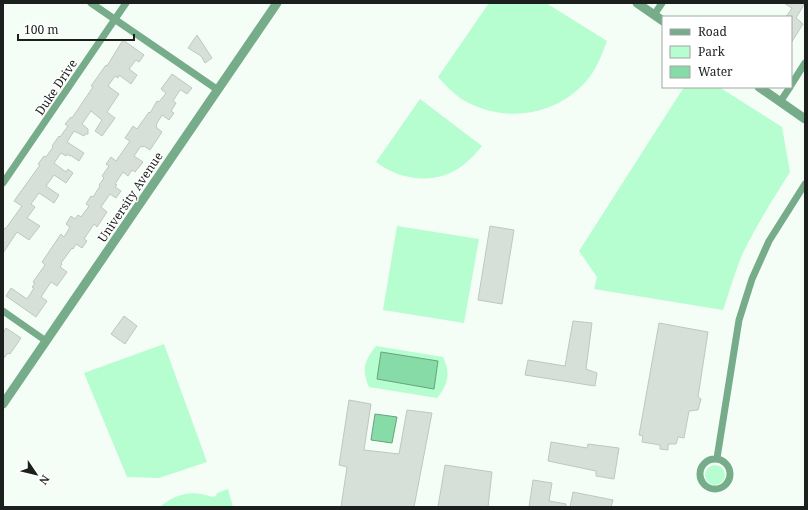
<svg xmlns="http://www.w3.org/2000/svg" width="808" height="510" font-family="'Noto Serif',serif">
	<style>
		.green { fill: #b6fdd0 }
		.water { fill: #87dba7; stroke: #67a37e }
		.building { fill: #d6e0d9; stroke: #bec7c1 }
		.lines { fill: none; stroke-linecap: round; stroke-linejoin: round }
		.minor { stroke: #76ac8a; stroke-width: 7 }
		.tertiary { stroke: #76ac8a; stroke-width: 9 }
		.labels { text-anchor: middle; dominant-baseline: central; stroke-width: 3; stroke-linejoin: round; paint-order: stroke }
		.street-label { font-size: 12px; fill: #1b1f1d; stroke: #fff }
	</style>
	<rect width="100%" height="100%" fill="#f4fef7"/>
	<path class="green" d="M489,3H546L607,41C603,52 599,62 593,72C564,116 504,126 460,98C452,92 445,85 438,77Z
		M684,87H719L782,127L790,172C773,199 756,226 742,255C735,272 729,293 723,310L594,289L597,277L579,251Z
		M420,99L482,146C476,153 470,160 462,166C436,185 401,181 376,162Z
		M397,226L479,239L464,323L383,310Z
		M164,344L207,462L159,478L127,477L84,373Z
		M376,346L443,357C451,373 448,385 437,398L369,387C361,369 365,360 376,346Z
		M705 475a10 10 0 1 1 20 0a10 10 0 1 1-20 0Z
		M228,489L233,507H160C171,497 186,491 201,494C207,495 211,498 216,496L217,493Z"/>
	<path class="water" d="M381,352L438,361L434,389L377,379Z
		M375,414L397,417L392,443L371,440Z"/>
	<path class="building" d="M784,3H805L796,18L801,22V23L803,24L791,43V17H786L792,8Z
		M197,35L212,58L205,63L201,56L188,48Z
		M123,40L144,55L139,62L136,60L129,69L137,75L131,84L119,75L118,78L115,76L108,86L119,94L107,112L115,118L102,136L95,131L102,120L91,111L82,124L88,129V134H86L84,136L74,131L67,142L84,153L79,161L70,155V156L67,154L66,156L61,153L54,163L66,172L68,169L73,173L66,183L54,175L46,186L59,195L54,203L39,193L31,204L35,207L27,218L40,226L29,240L17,232L3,253V231L5,228H6L22,206L14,201L40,165L38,164L44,156L46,157L53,147L52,146L59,136L60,137L68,126L65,124L71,117L72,118L93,87L91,86L106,65L107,66Z
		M172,74L192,88L187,94L181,90H180L173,101L176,103L171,111L174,113L169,120L162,115L156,125L157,126L156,127L162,132L150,150L144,146L143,147L141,146L134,156L143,162L135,172L132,170L128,176L123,172L115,184L117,185L115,187L121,191L116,198L110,194L101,207L107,212L97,227L94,224L84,239L87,241L82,248L76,244L73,249L72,248L61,263L62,264L60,267L67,272L57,286L51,282L41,297L47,301L36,317L6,296L11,288L27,299L34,288L32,287L35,283L33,282L45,265L42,262L61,234L64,237L70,227L66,224L71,216L75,219L78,215L81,217L89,206L86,204L91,196L93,197L100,186L99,185L104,178L102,176L109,166L106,164L111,157L116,161L121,154L130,141L125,138L133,126L137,129L149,112L150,113L157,101L159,102L166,93L161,89Z
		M490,226L514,230L502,304L478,300Z
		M124,316L137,326L125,344L111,334Z
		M573,321L592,323L586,369L597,373L595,386L525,375L528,360L565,366Z
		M659,323L708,332L698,397L701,399L698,410L689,411L684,438L678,437L676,444H668V450L660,449V445L642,442L643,436L639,435Z
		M6,328L21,338L10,354L8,353L3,359V333Z
		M349,400L371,404L364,450L399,454L407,410L432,413L414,507H341L347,467L339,465Z
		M551,442L587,448L588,444L619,448L614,479L596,476V471L548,461Z
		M445,465L492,472L488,507H438Z
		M533,480L552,483L549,501L566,504V507H529Z
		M573,492L613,500L611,507H570Z"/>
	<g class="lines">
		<path class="minor" d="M91,3L218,90
			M654,15L662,3
			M791,85L805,63
			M780,102L790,87
			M3,183L126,3
			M3,311L46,341
			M717,458L739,320L752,279L769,241L805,184
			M700 474a15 15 0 1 1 30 0a15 15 0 1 1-30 0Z"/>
		<path class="tertiary" d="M637,3L663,21
			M759,87L805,119
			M3,404L277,3"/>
	</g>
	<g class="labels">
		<g class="street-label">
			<text transform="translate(56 87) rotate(-56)">Duke Drive</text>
			<text transform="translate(130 197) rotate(-56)">University Avenue</text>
		</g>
	</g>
	<rect width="808" height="510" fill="none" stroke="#1b1f1d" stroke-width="8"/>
	<rect x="662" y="16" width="130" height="72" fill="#ffffff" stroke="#a4a5a5"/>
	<rect x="670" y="29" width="20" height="6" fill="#76ac8a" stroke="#a4a5a5"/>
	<text x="698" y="36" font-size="12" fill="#1b1f1d">Road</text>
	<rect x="670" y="46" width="20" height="12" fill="#b6fdd0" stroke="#a4a5a5"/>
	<text x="698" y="56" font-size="12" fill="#1b1f1d">Park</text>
	<rect x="670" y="66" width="20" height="12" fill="#87dba7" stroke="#a4a5a5"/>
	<text x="698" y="76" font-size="12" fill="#1b1f1d">Water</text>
	<g transform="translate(36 474) rotate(125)" stroke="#ffffff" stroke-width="3" paint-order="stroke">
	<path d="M0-3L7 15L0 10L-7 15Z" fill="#1b1f1d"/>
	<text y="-6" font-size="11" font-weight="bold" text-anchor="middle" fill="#1b1f1d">N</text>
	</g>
	<path d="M18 34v6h116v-6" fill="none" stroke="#1b1f1d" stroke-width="2"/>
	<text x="24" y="34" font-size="12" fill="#1b1f1d" stroke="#ffffff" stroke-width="3" paint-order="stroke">100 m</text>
</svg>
